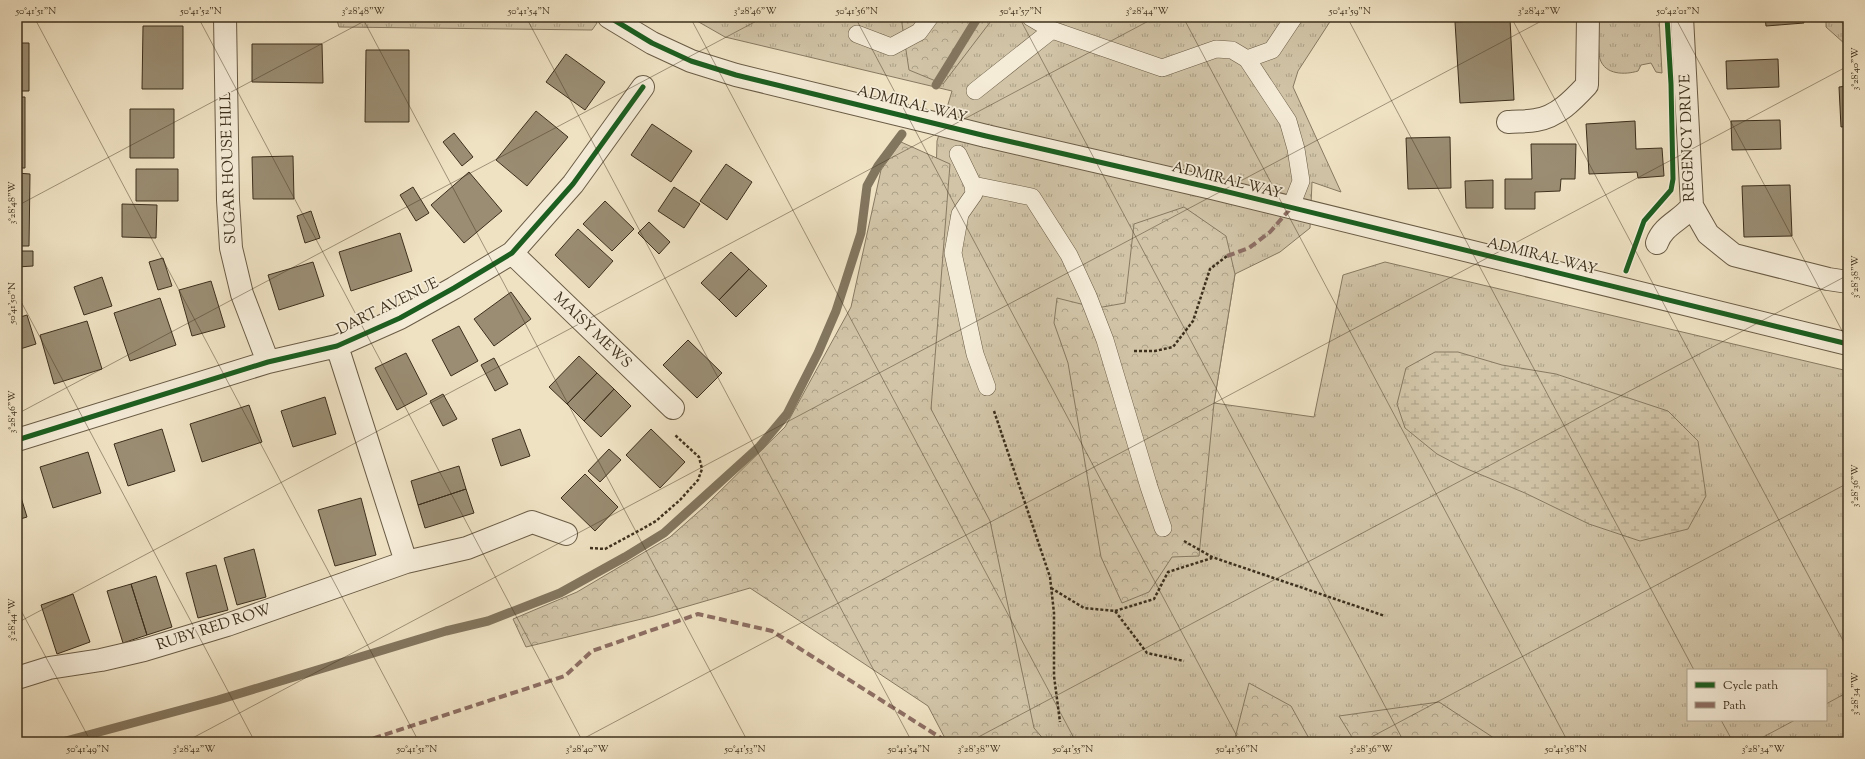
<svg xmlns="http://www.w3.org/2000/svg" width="1865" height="759" font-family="'Sorts Mill Goudy',serif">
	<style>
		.grass { fill: url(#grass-tufts); stroke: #877a62; fill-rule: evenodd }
		.forest { fill: url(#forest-crowns); stroke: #877a62 }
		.wetland { fill: url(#wetland-marsh); stroke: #877a62 }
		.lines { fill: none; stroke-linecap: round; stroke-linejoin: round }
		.stream { stroke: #83765f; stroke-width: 9 }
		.building { fill: #9a8d73; stroke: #3d301d }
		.lane-casing { stroke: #6a5c46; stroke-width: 18 }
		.street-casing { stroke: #6a5c46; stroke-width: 24 }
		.path { stroke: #3d301d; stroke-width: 2.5; stroke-dasharray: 3 2; stroke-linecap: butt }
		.lane { stroke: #f5ecd8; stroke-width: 17 }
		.street { stroke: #f5ecd8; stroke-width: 22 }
		.street-bridge-casing { stroke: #6a5c46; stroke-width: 24; stroke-linecap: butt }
		.street-bridge { stroke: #f5ecd8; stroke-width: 22 }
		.quiet { stroke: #8d6e63; stroke-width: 4; stroke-dasharray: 8 4; stroke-linecap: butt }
		.cycleway-casing { stroke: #f5ecd8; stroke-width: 8 }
		.cycleway { stroke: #1b5e20; stroke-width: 5 }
		.ticks { fill: none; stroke: #3d301d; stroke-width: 1; stroke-opacity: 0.45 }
		.labels { text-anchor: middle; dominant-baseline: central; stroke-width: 3.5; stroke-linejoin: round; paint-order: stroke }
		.street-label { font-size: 15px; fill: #3d301d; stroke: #f5ecd8 }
		.neatline { fill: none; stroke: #3d301d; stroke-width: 1.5 }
		.ticks-label { font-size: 10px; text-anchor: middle; fill: #3d301d }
	</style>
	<defs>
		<pattern id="grass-tufts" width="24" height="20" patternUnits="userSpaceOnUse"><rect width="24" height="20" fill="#d1c4a7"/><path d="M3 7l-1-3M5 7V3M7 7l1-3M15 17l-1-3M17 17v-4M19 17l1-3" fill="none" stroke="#aba087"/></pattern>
		<pattern id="forest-crowns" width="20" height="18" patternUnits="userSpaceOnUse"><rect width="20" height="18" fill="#d1c4a7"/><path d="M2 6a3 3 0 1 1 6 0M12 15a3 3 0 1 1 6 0" fill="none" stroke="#aba087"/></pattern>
		<pattern id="wetland-marsh" width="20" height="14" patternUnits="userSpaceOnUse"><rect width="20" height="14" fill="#d1c4a7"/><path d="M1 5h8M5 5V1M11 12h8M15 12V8" fill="none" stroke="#aba087"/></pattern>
	</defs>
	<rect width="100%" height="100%" fill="#efe2c3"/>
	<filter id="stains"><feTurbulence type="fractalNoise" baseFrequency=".005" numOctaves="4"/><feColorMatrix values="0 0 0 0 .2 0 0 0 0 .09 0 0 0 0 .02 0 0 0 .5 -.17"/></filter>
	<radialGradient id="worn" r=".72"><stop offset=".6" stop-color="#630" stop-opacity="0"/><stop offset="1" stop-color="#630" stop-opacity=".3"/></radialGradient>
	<path class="grass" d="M336,17H590L597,23L592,30L339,27Z
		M690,17H1333L1298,71L1293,87L1341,192L1312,182L1310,228L1280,252L1235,274L1214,403L1314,417L1343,275L1385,262L1848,371V742H980L930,400L937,141L952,91L725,37ZM1688,670H1826V720H1688Z
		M1599,17H1659L1662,73L1656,72L1651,63L1641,65L1638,71C1625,75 1605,75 1600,59C1598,53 1598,23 1599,17Z
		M1826,17H1848V44H1845L1826,27Z"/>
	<path class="forest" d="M901,17H994L943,84L909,70Z
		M901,142L950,164L931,409L990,521L1034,728L1046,742H947L928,706L750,588L654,616L526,647L513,619L577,592L670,537L704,507L785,427L851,307L881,170Z
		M1184,207L1226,236L1235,274L1214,403L1199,556L1172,557L1149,592L1122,603L1101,557L1068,363L1054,323L1057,298L1097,308L1125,303L1134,224Z
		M1249,683L1291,706L1311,742H1234Z
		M1439,702L1500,742H1355L1339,716Z"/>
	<path class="wetland" d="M1435,352H1458L1502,365L1556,374L1668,411L1698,441L1706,496L1688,529L1640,541L1589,524L1525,493L1460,466L1437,454L1405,428L1397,404L1406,368Z"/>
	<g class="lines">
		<path class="stream" d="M936,85L978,17
			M62,742L218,700L446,631L488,621L560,593L625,557L664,533L760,446L787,414L818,353L836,311L861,233L867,186L878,166L902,134"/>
	</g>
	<path class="building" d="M1765,17H1803L1804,23L1766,26Z
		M1510,19L1514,100L1460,103L1455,22Z
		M143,26H183V89H142Z
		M17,43H29V91H17Z
		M252,44H322L323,83L252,82Z
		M366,50H409V122H365Z
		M566,54L605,82L585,110L546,82Z
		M1778,59L1779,87L1727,89L1726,61Z
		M1848,86V126L1841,127L1839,87Z
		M17,97H25V168H17Z
		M130,109H174V158H130Z
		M536,111L568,137L527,186L496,160Z
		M1780,120L1781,149L1732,150L1731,121Z
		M1635,121L1636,149L1662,148L1664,176L1638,178L1637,172L1589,174L1586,124Z
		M652,124L692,151L671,182L631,155Z
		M454,133L473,157L462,166L443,142Z
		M1450,137L1451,188L1408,189L1406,138Z
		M1531,144H1576L1575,179H1561L1560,191L1535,192V209H1505V179H1532Z
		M293,156L294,199H253L252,157Z
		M726,164L752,182L727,220L700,201Z
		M136,169H178V201H136Z
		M469,172L502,211L464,243L431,205Z
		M17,173L30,174L29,246H17Z
		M1493,180V208H1466L1465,181Z
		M1790,185L1792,236L1744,237L1742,186Z
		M413,187L429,213L416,221L400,195Z
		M674,187L700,204L684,228L658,211Z
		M605,201L634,229L612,251L583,224Z
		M122,204L157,205L156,238L122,237Z
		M311,211L320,238L305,243L297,216Z
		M649,222L670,242L659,254L638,233Z
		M578,229L613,261L589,288L555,255Z
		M400,233L412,271L351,291L339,252Z
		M17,251H33V266L17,267Z
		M731,252L749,269L719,300L701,283Z
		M163,258L172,286L158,290L149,262Z
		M313,262L324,296L279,310L268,275Z
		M749,269L767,286L736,317L719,300Z
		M102,277L112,306L84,315L74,287Z
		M211,281L225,327L192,336L179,290Z
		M511,292L531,319L494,346L474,319Z
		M160,298L176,345L130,361L114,313Z
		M27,315L36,344L17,350V318Z
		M87,321L102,369L54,384L40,335Z
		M459,326L478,361L451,376L432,340Z
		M688,340L722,373L697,398L663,365Z
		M406,353L427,394L397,410L375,368Z
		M579,356L597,373L567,404L549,387Z
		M494,358L508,384L495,391L481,365Z
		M597,373L614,389L584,421L567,404Z
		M614,389L631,406L601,437L584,421Z
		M443,394L457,419L443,426L430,401Z
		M325,397L336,434L293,447L281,411Z
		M249,405L262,442L202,462L190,424Z
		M162,429L175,471L128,486L114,444Z
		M520,429L530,456L501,466L492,439Z
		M651,429L685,462L660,488L626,455Z
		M609,449L621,460L600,482L588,471Z
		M88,452L101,493L53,508L40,467Z
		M459,466L466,489L418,505L411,481Z
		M585,474L618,507L595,531L561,498Z
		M17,484L27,517L17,520Z
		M466,489L474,513L425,528L418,505Z
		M361,498L376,555L335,566L318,510Z
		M254,549L266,597L237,605L224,558Z
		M216,565L228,610L198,618L186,573Z
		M156,576L172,627L147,635L131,584Z
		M131,584L147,635L123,643L107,591Z
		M73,594L90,642L57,654L41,605Z"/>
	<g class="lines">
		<defs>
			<path id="lane" d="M1030,17L1052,30L1162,68L1216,49L1232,50L1247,59L1288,121L1296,149L1301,181L1290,209
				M857,34L891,47L919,32L930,17
				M1247,59L1272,50L1294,17
				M975,91L1052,30
				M958,154L973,185L974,194L960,214L953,253L975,354L987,387
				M973,185L1032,197L1069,255L1088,296L1105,340L1149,487L1163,528"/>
			<path id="street" d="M225,17L228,200L231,248L242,294L268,362
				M609,17L652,43L691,61L736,75L938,124
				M1508,122C1517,121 1527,122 1536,120C1557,117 1573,100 1587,85L1588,17
				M986,136L1212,188L1848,344
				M1692,206L1708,234L1734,255L1828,279L1848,282
				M1657,243C1663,225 1682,220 1692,206L1682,17
				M512,253L673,408
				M337,346L406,562
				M17,440L268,362L337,346L400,318L454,288L512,253L573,184L643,87
				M17,678L49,668L101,660L144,650L227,625L406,562L467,548L532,522L566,534"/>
		</defs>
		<use href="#lane" class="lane-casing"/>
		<use href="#street" class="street-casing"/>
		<path class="path" d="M1134,351H1155L1173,347L1193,321L1210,269L1227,256
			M994,411L1050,577L1054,613V676L1060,722
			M1184,541L1212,557L1385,616
			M590,548L605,549L642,529L656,521L680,500L698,480L702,469L699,457L675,435
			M1051,588L1084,608L1115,611L1147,653L1184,661
			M1115,611L1154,599L1168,572L1212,558"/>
		<use href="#lane" class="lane"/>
		<use href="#street" class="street"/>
		<defs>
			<path id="street-bridge" d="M938,124L986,136"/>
		</defs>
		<use href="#street-bridge" class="street-bridge-casing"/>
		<use href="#street-bridge" class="street-bridge"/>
		<path class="quiet" d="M1227,256L1249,248L1270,232L1290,209
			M362,742L565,676L592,651L698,614L772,631L941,738V742"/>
		<defs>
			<path id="cycleway" d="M609,17L652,43L691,61L736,75L986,136L1212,188L1848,344
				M1626,271L1644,221L1671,190L1673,179L1671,84L1667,17
				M17,440L268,362L337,346L400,318L454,288L512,253L573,184L643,87"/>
		</defs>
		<use href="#cycleway" class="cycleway-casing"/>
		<use href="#cycleway" class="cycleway"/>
	</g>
	<path class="ticks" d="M34,17L419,742M198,17L583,742M362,17L748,742M526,17L912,742M690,17L1076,742M855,17L1240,742M1019,17L1404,742M1183,17L1568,742M1347,17L1694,670M1511,17L1848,650M1675,17L1848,342M1839,17L1848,33M17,206L372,17M17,294L255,742M17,414L764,17M17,603L91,742M17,623L1156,17M1826,704L1848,692M1721,720L1733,742M185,742L1549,17M577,742L1848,66M969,742L1848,275M1362,742L1848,483M1754,742L1795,720"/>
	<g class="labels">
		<g class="street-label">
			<text transform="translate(912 105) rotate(14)">ADMIRAL WAY</text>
			<text transform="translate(1688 138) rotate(-92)">REGENCY DRIVE</text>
			<text transform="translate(229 168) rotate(-92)">SUGAR HOUSE HILL</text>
			<text transform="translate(1227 181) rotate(14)">ADMIRAL WAY</text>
			<text transform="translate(1542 257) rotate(14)">ADMIRAL WAY</text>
			<text transform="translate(388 307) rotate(-26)">DART AVENUE</text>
			<text transform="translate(592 331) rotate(44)">MAISY MEWS</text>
			<text transform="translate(214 628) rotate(-18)">RUBY RED ROW</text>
		</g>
	</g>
	<rect width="1865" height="759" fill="none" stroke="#efe2c3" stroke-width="44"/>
	<rect x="1687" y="669" width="140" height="52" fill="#f5ecd8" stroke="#aba18d"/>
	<rect x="1695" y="682" width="20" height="6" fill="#1b5e20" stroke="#aba18d"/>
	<text x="1723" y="689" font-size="12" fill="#3d301d">Cycle path</text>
	<rect x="1695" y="702" width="20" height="6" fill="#8d6e63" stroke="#aba18d"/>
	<text x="1723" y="709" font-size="12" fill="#3d301d">Path</text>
	<rect x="22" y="22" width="1821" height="715" class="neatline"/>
	<g class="ticks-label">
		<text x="36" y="14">50°41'51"N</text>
		<text x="201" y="14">50°41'52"N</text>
		<text x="363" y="14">3°28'48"W</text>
		<text x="529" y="14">50°41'54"N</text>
		<text x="755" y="14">3°28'46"W</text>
		<text x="857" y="14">50°41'56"N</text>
		<text x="1021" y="14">50°41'57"N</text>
		<text x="1147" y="14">3°28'44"W</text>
		<text x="1350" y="14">50°41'59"N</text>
		<text x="1539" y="14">3°28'42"W</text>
		<text x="1678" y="14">50°42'01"N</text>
		<text transform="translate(1854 69) rotate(-90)" y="4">3°28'40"W</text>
		<text transform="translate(11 203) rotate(-90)" y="4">3°28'48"W</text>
		<text transform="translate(1854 277) rotate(-90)" y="4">3°28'38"W</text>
		<text transform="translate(11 303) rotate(-90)" y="4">50°41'50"N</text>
		<text transform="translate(11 412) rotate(-90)" y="4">3°28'46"W</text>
		<text transform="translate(1854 486) rotate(-90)" y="4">3°28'36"W</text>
		<text transform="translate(11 620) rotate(-90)" y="4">3°28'44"W</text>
		<text transform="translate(1854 694) rotate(-90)" y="4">3°28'34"W</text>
		<text x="88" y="752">50°41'49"N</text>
		<text x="194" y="752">3°28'42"W</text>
		<text x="417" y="752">50°41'51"N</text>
		<text x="587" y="752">3°28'40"W</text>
		<text x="745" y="752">50°41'53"N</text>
		<text x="909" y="752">50°41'54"N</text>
		<text x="979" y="752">3°28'38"W</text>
		<text x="1073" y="752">50°41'55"N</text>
		<text x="1237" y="752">50°41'56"N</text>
		<text x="1371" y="752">3°28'36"W</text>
		<text x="1566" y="752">50°41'58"N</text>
		<text x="1763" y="752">3°28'34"W</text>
	</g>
	<rect width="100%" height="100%" filter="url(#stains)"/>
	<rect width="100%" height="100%" fill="url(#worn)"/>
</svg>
